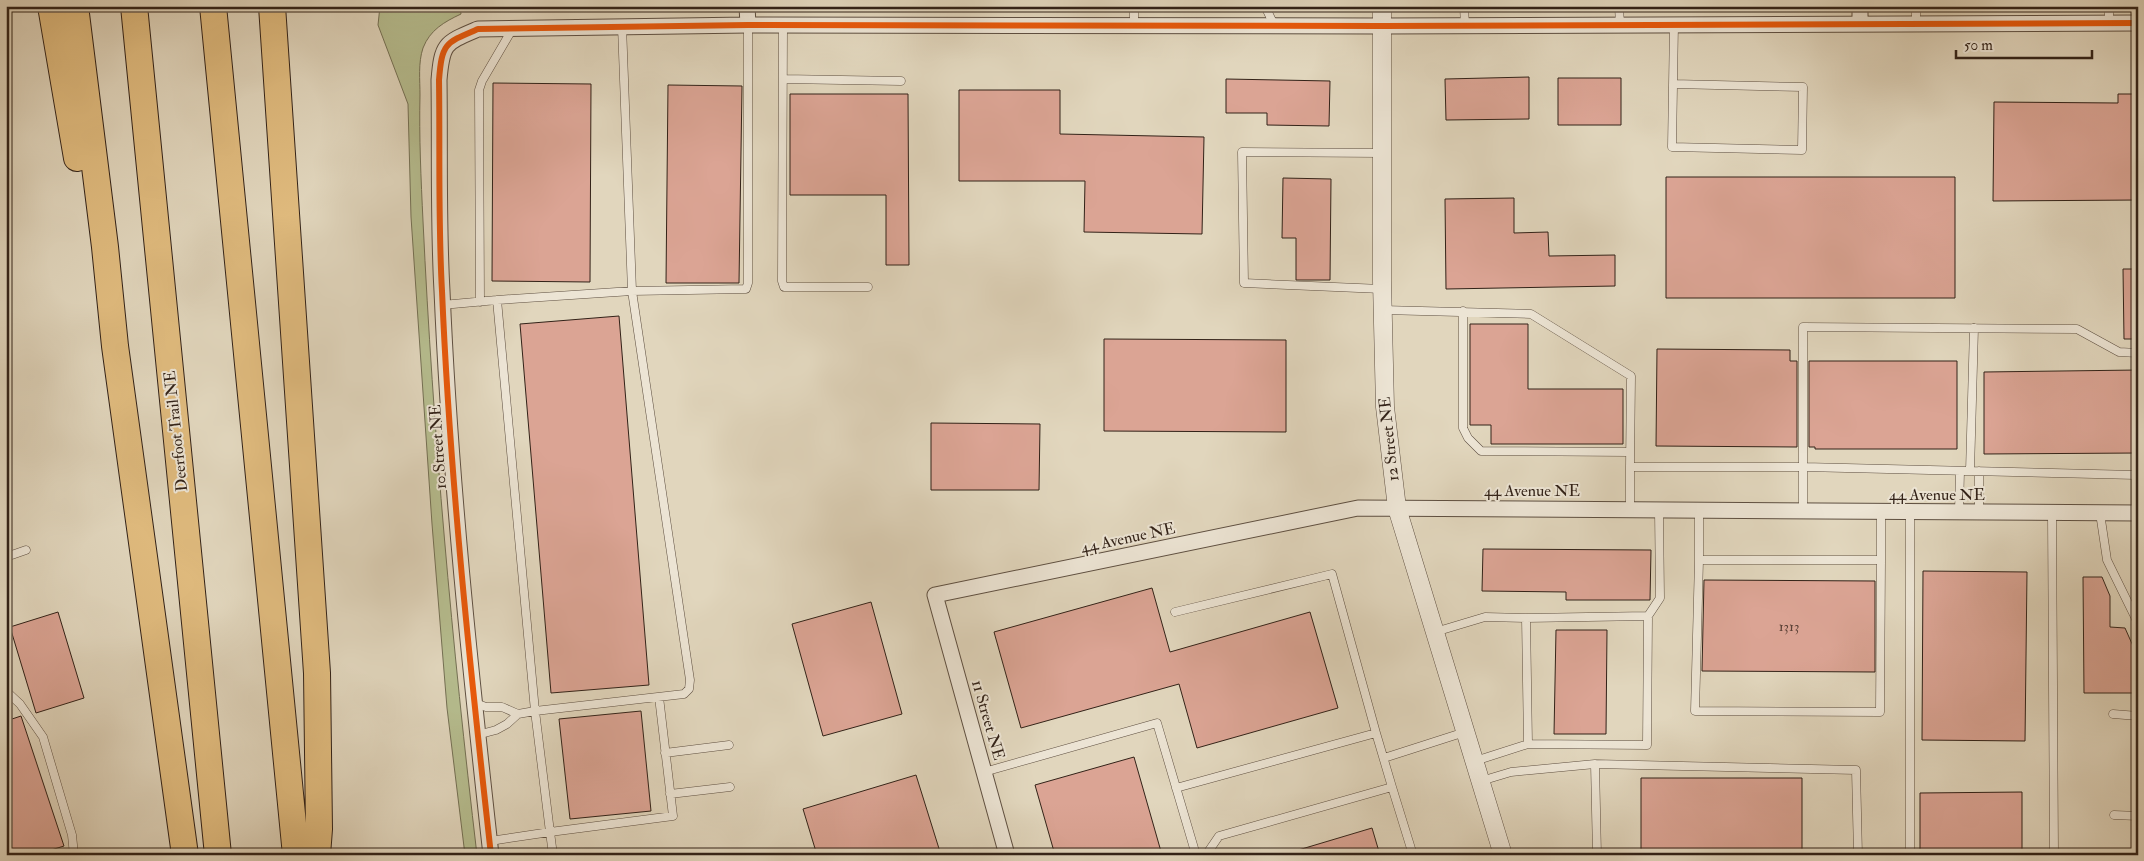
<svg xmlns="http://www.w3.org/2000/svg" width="2144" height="861" font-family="'IM FELL Double Pica',serif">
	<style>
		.green { fill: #b6bd8f; stroke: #747054 }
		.building { fill: #dba494; stroke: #322218 }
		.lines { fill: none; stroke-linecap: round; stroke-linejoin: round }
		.service-casing { stroke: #5e4f41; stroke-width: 9 }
		.minor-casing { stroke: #5e4f41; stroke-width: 17 }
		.tertiary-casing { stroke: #5e4f41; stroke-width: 19 }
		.motorway-casing { stroke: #322218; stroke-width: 28 }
		.service { stroke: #ece4d4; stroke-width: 8 }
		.minor { stroke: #ece4d4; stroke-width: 15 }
		.tertiary { stroke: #ece4d4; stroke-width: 18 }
		.motorway { stroke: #e0bb7e; stroke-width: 26 }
		.cycleway-casing { stroke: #ece4d4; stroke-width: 9 }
		.cycleway { stroke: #e8590c; stroke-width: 6 }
		.labels { text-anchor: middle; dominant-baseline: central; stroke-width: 4; stroke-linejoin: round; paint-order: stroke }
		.number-label { font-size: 14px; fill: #5c4237 }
		.street-label { font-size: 16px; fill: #322218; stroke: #ece4d4 }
	</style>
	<rect width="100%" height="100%" fill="#e1d6bd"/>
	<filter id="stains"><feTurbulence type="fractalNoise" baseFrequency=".004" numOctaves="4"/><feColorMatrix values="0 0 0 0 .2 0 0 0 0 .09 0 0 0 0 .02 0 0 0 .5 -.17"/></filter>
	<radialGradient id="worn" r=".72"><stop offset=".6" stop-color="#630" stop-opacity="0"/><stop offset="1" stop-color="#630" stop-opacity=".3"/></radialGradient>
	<path class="green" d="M380,6H460L461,14C444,22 430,30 423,48C418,63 420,80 420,95C419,137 421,179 423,221C433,432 452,644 477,855H465L447,708L432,524L411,217L408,104L378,25Z"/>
	<path class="building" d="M1529,77V119L1446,120L1445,79Z
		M1558,78H1621V125H1558Z
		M1226,79L1330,81L1329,126L1267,125V113H1226Z
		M493,83L591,84L590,282L492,281Z
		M668,85L742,86L739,283H666Z
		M959,90H1060V134L1204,137L1202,234L1084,232L1085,181H959Z
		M790,94H908L909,265H886V195H790Z
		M2118,94H2138V200L1993,201L1994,102L2118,103Z
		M1666,177H1955V298H1666Z
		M1283,178L1331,179L1330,280H1296V238H1282Z
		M1514,198V233L1548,232L1549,256L1615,255V286L1446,289L1445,199Z
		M2123,269H2138V339H2124Z
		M619,316L649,685L551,693L520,324Z
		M1470,324H1528V389H1623V444H1491V425H1470Z
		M1104,339L1286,340V432L1104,431Z
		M1657,349L1790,350V361H1797V447L1656,446Z
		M1809,361H1957V449H1815V447H1809Z
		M2138,370V453L1984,454V372Z
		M931,423L1040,424L1039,490H931Z
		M1483,549L1651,550L1650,600H1566V592L1482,591Z
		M1923,571L2027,572L2025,741L1922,740Z
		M2083,577H2102L2110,596V627L2125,628L2133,646H2138V693H2084Z
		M1704,580L1875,581V672L1702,671Z
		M1152,588L1170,652L1310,612L1338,708L1197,748L1179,684L1021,728L994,632Z
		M871,602L902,714L823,736L792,624Z
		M58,612L84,698L36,713L10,627Z
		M1556,630H1607L1606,734H1554Z
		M641,711L651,811L570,819L559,719Z
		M21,716L64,846L35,855H10L6,842V721Z
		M1134,757L1162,855H1055L1035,785Z
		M916,775L941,855H817L803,809Z
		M1641,778H1802V855H1641Z
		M2022,792V855H1920V793Z
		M1372,828L1380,855H1296L1295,851Z"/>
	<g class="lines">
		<defs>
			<path id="service" d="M1265,6L1274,25
				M1464,6L1465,26
				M1619,6L1620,25
				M1916,6V23
				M2109,23V6
				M1134,24V6
				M783,25L782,281L784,287H868
				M622,26L632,291L690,680L689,689L684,694L535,711L497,300L632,291L746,289L748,283V25
				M783,79L901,81
				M1673,84L1803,87L1802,150L1672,147L1674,24
				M1382,153L1242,152L1244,283L1382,289
				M480,302L479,90L482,81L513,28
				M442,305L497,300
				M1383,310L1531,314L1631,376L1630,467
				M1463,311V428L1468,438L1481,451L1629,452
				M1970,471L1974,328
				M1630,509V467H1804L2136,475V513
				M1699,510V560H1881V512
				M1803,511V327L2077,329L2119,352L2138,353
				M1910,512V855
				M1959,512L1960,471
				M1979,512V471
				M2052,513L2054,855
				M2100,513L2107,560L2138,623
				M6,557L26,550
				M1699,560L1695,711L1880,712L1881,560
				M1175,612L1332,574L1376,733L1392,787L1219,836L1206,855
				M1648,616L1660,598L1659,510
				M1526,618L1648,616L1647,745L1528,744
				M1435,632L1485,617L1526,618L1528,744L1475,761
				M6,691L20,704L43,737L72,835L74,855
				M475,703L486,707H502L518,714
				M2113,714L2138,716
				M477,735L496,730L507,724L518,714L535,711L550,832L490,841
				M665,753L729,745
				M1384,758L1465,732
				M1595,764L1856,770L1858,855
				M984,772L1157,723L1196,855
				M1481,781L1511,772L1595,764L1597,855
				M1392,787L1413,855
				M1176,788L1376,733
				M670,794L730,787
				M2114,815L2138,816
				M553,855L550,832L673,816L659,697"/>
			<path id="minor" d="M747,6L748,25
				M1860,23V6
				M491,855C470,667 450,479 442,291C438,221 440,150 439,80C442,43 445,43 478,29L748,25L1382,26L2138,23
				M1007,855L935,595L1358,508L2138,513"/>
			<path id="tertiary" d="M1382,6V281L1385,407L1397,508L1503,855"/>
			<path id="motorway" d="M51,6L77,158
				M75,6L105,247L115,346L185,855
				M134,6L218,855
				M213,6L296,855
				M272,6L317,673L319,829L317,855"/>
		</defs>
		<use href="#service" class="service-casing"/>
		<use href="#minor" class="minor-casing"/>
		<use href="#tertiary" class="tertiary-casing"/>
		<use href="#motorway" class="motorway-casing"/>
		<use href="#service" class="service"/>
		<use href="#minor" class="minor"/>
		<use href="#tertiary" class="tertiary"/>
		<use href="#motorway" class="motorway"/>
		<defs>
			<path id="cycleway" d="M491,855C470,667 450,479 442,291C438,221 440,150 439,80C442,43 445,43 478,29L748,25L1382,26L2138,23"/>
		</defs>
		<use href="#cycleway" class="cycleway-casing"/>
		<use href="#cycleway" class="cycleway"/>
	</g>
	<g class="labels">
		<g class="number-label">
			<text x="1789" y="626">1313</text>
		</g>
		<g class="street-label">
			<text transform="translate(176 431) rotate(-96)">Deerfoot Trail NE</text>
			<text transform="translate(1389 439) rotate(-96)">12 Street NE</text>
			<text transform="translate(438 447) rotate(-94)">10 Street NE</text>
			<text x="1532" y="491">44 Avenue NE</text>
			<text x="1937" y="495">44 Avenue NE</text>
			<text transform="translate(1128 538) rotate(-12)">44 Avenue NE</text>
			<text transform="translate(988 720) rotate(74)">11 Street NE</text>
		</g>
	</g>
	<rect width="2144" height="861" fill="none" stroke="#e1d6bd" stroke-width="25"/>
	<rect x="8" y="8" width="2129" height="846" fill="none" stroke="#322218" stroke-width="2.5"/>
	<rect x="12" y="12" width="2119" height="836" fill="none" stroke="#322218"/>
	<path d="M1956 50v8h136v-8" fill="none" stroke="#322218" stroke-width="2.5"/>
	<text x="1964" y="50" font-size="15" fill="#322218" stroke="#ece4d4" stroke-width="4" paint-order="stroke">50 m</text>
	<rect width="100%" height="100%" filter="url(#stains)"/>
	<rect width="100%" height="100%" fill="url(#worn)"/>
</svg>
